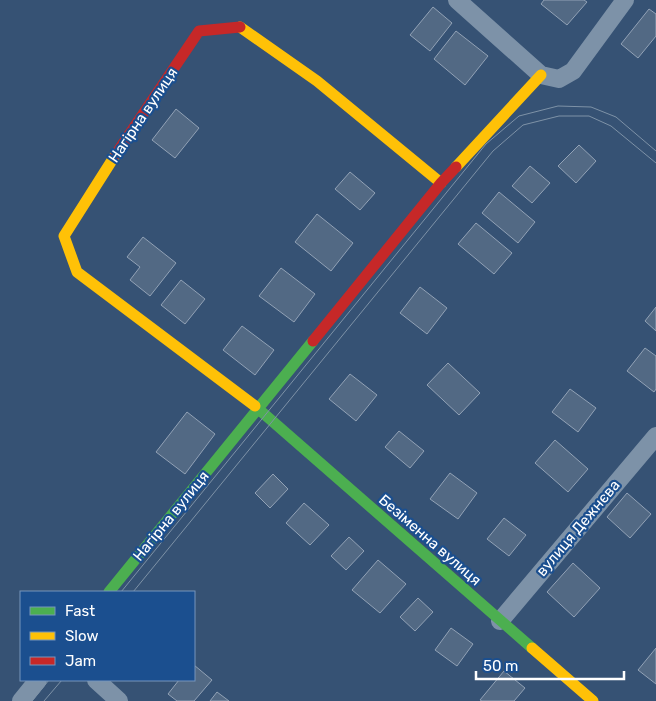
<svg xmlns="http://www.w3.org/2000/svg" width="656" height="701" font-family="Rubik,sans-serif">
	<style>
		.building { fill: #526984; stroke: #92a2b6 }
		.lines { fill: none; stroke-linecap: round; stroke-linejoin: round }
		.street { stroke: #7d92a8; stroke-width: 18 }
		.fast { stroke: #4caf50; stroke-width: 11 }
		.slow { stroke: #ffc107; stroke-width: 11 }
		.jam { stroke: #c62828; stroke-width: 11 }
		.tram { stroke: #7e92a7; stroke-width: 1 }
		.labels { text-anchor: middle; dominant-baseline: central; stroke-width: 4.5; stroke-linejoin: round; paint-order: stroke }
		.street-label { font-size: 15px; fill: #fff; stroke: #1b4f8f }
	</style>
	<rect width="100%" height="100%" fill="#365274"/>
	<path class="building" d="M544,0H584L587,2L567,25L541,4Z
		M433,7L452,23L430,51L410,35Z
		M649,9L656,14V36L638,58L621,44Z
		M456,31L488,56L465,85L434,59Z
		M176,109L199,128L175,158L152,140Z
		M579,145L596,161L576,183L558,166Z
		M530,166L550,183L532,203L512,186Z
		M350,172L375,193L360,210L335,189Z
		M499,192L535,222L518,243L482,213Z
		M317,214L353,243L331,271L295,242Z
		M476,223L512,253L494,274L458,244Z
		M143,237L176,263L150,296L130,280L140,267L127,257Z
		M281,268L315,294L294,322L259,296Z
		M181,280L205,299L185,324L161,305Z
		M420,287L447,308L427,334L400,313Z
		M656,307V331L645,321Z
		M242,326L274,350L255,375L223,350Z
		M645,348L656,356V389L654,392L627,371Z
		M448,363L480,393L459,415L427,385Z
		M350,374L377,395L356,421L329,399Z
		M570,389L596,408L578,432L552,412Z
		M187,412L215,434L185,474L156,452Z
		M399,431L424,451L410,468L385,447Z
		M555,440L588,469L568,492L535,463Z
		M450,473L477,493L458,519L430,499Z
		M273,474L288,489L270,508L255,493Z
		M627,493L651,514L630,538L607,517Z
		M304,503L329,525L310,545L286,523Z
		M504,518L526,535L509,556L487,539Z
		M349,537L364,551L346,570L331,556Z
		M378,560L406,584L380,613L352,590Z
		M573,563L600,588L574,617L547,592Z
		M418,598L433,612L415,631L400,617Z
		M451,628L473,644L457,666L435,650Z
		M656,648V684L638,670Z
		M194,665L212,680L194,701H177L168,694L179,680H194Z
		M504,671L525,688L514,701H482L480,700Z
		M217,692L229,701H210Z"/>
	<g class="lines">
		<path class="street" d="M457,0L541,75L559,79L573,71L625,0
			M500,621L656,436
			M96,680L119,701
			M21,701L38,680"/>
		<path class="fast" d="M255,406L532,648
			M109,592L313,341"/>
		<path class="slow" d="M240,27L317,81L441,183
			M116,154L64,236L77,272L255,406
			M456,167L541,75
			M532,648L593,701"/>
		<path class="jam" d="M116,154L199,31L240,27
			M313,341L441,183L456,167"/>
		<path class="tram" d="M121,592L486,144L519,116L558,106L591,107L616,117L656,151
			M133,592L493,151L523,125L559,116H589L611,126L656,163
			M32,701L49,680
			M44,701L62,680"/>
	</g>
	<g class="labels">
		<g class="street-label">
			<text transform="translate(143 115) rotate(-56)">Нагірна вулиця</text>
			<text transform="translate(171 516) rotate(-51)">Нагірна вулиця</text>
			<text transform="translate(578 528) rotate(-50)">вулиця Дежнєва</text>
			<text transform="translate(430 540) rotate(41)">Безіменна вулиця</text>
		</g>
	</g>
	<rect x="20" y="591" width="175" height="90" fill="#1b4f8f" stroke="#7695bc"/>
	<rect x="30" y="607" width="25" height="8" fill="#4caf50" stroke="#7695bc"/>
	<text x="65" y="616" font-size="15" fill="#ffffff">Fast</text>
	<rect x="30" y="632" width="25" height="8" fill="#ffc107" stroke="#7695bc"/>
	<text x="65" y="641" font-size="15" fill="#ffffff">Slow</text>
	<rect x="30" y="657" width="25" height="8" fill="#c62828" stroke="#7695bc"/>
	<text x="65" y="666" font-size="15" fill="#ffffff">Jam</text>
	<path d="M476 671v8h148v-8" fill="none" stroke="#ffffff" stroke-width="2.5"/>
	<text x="483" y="671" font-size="15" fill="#ffffff" stroke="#1b4f8f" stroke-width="4" paint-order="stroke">50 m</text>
</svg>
